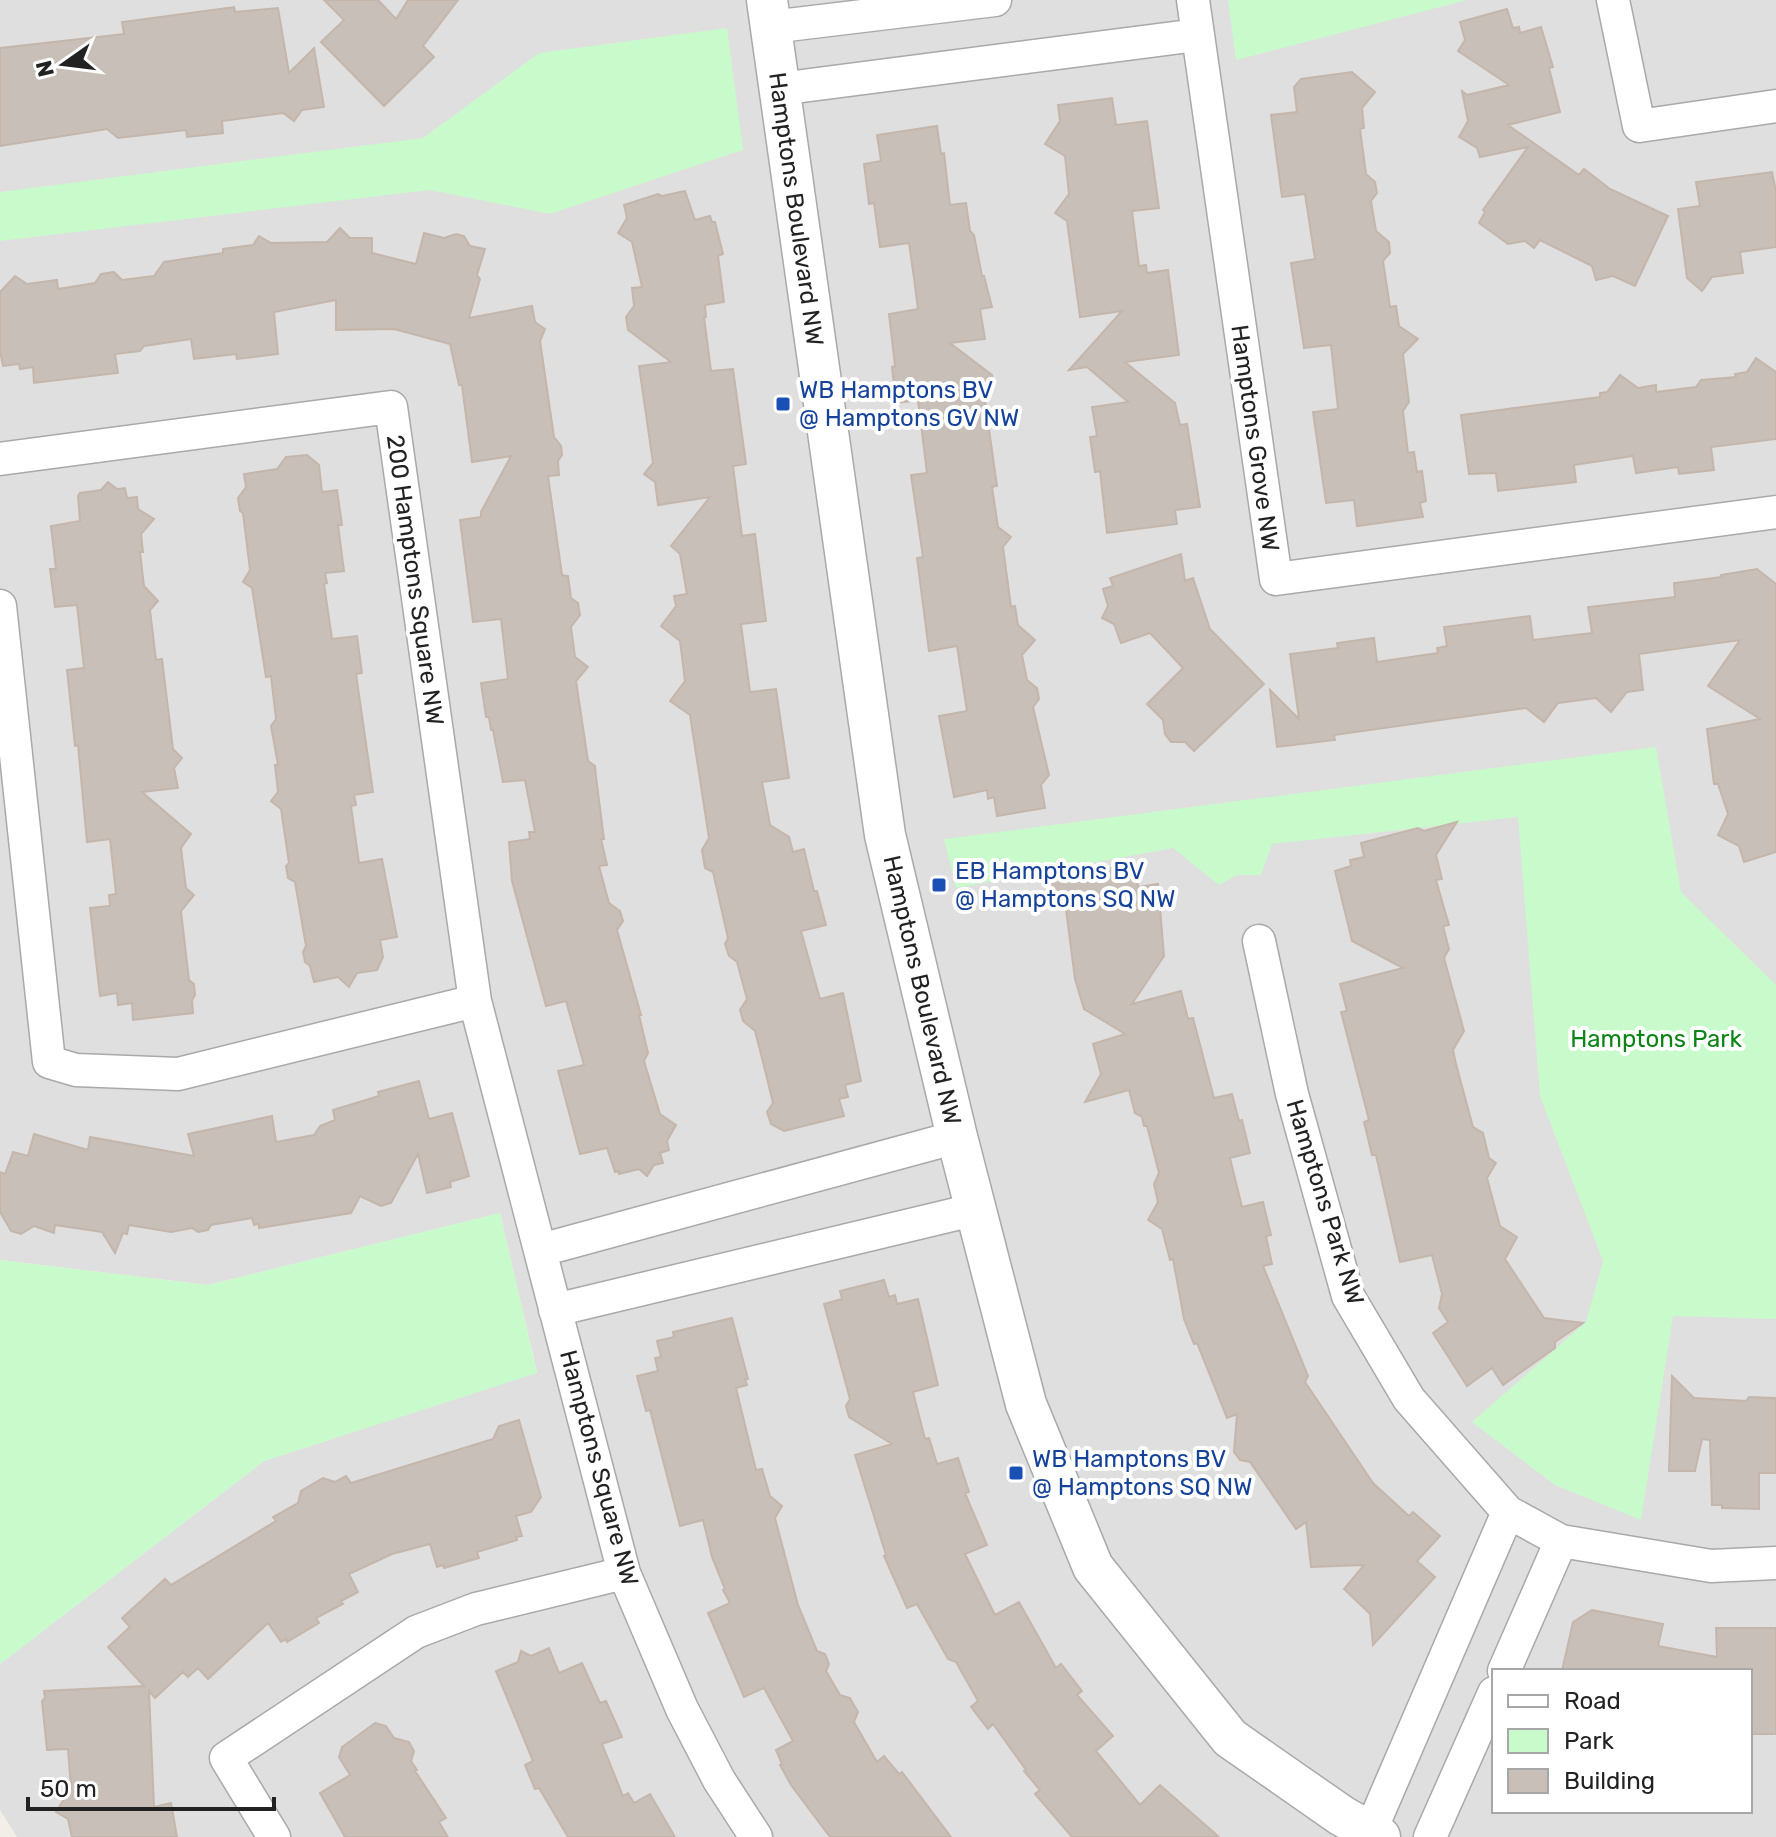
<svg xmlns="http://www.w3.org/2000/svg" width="1776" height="1837" font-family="Rubik,sans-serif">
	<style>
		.residential { fill: #e0dfdf; fill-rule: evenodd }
		.park { fill: #c8facc }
		.building { fill: #c7bfb8; stroke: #c4b6ab; stroke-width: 2 }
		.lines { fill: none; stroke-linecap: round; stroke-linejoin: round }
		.minor-casing { stroke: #a9a9a9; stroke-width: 35 }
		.tertiary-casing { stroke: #a9a9a9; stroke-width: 43 }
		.minor { stroke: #fff; stroke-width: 32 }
		.tertiary { stroke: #fff; stroke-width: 40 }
		.transit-dot { fill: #1a4fb4; stroke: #fff; stroke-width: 3 }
		.labels { text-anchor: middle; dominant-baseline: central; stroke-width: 8; stroke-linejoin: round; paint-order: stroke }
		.street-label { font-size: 24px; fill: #222; stroke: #fff }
		.transit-label { font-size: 24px; fill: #164399; stroke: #fff; text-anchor: start }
		.park-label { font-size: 24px; fill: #0c8416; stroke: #fff }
	</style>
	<rect width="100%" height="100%" fill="#f2efe9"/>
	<path class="residential" d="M0,0H1776V1837H17L0,1810V1664L264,1461L537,1372L500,1213L208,1285L0,1260ZM1494,1671H1750V1811H1494Z"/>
	<path class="park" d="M1228,0H1467L1236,60Z
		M727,28L743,150L550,214L430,190L0,241V192L423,138L539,53Z
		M1656,747L1681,892L1776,985V1319L1673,1316L1641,1520L1555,1485L1472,1422L1586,1322L1603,1261L1540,1096L1518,817L1272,844L1261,875H1237L1219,885L1173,848L956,888L944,839Z
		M500,1213L537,1373L264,1461L0,1664V1260L208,1285Z"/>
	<path class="building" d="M324,0H378L396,19L408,0H458L423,46L434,57L384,106L321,42L344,20Z
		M234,7L235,12L278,8L289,73L314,48L324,107L302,110L294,121L283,113L222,121L223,133L187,137L186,130L118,138L107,129L0,146V48L124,34L122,22Z
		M1507,9L1513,28L1519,27L1520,33L1541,27L1553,67L1549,68L1560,112L1508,125L1579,175L1584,169L1610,189L1668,216L1635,286L1613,276L1596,280L1592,266L1540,240L1534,248L1525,241L1508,244L1479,223L1485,212L1483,210L1528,147L1480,157L1477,148L1459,137L1468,121L1462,91L1467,95L1509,85L1458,51L1465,40L1460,22Z
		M1352,72L1375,92L1362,108L1364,128L1360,129L1366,174L1375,182L1377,193L1371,201L1376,231L1389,242L1390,253L1383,261L1390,307L1396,306L1399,326L1418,339L1403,354L1409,402L1403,411L1408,453L1414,452L1417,472L1422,471L1426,501L1420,503L1423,517L1357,526L1354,500L1326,503L1313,412L1338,409L1331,345L1304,348L1291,263L1315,259L1305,194L1282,197L1271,115L1297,112L1294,87L1301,79Z
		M1112,98L1116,125L1147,121L1159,208L1132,211L1139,266L1146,265L1147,273L1168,270L1179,355L1125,362L1175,403L1180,425L1187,424L1200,507L1175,510L1177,524L1107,533L1100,471L1095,472L1090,437L1097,436L1092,407L1128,402L1087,367L1069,370L1122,311L1080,317L1067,221L1055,213L1069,194L1065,156L1045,144L1060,121L1058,105Z
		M937,126L941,154L944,153L950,205L966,203L970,231L974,235L982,276H984L992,307L980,309L985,339L950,343L992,375V386L984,394L997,486L992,487L998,527L1011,537L1003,547L1011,607L1015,606L1018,625L1035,640L1022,655L1027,680L1037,688L1039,699L1033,707L1049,775L1041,785L1045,808L997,816L994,797L988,799L987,790L954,797L939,716L967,711L957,646L929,651L917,558L923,557L911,475L927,473L918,400L896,403L892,367L895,366L889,314L918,309L914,278L909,243L880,247L874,203L869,204L864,164L881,161L877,135Z
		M1772,172L1776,191V247L1740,252L1743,273L1712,277L1702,291L1687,278L1678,209L1700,206L1696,182Z
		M685,191L695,220L710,216L712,222H715L723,254L718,256L724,302L705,305L706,317H704L711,371L733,369L746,464L733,466L742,536L755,534L766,621L741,624L750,692L776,689L789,778L762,782L770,825L789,837L793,852L804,849L814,891H817L826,925L801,931L820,999L843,993L861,1081L845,1085L848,1097L839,1099L844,1116L784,1131L771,1124L767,1112L773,1103L761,1054L755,1031L743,1021L740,1010L747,999L737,962L729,956L725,944L728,938L713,872L705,868L702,850L709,838L690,715L670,701L685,681L680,641L661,626L676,606L674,596L687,594L680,554L671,546L710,497L658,505L655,482L644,474L653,463L639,366L671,362L628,330L626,317L634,306L632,288L642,287L632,242L618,233L627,218L624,205L658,194L662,196Z
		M340,228L350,238H372V253L416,264L424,233L444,238L456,234L464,236L470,246L485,249L477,275L480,279L469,318L532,306L535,322L545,329L540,341L554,437L561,446L562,455L558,461L559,475L548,476L562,575L568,576L571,598L578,603L580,615L571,627L575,657L588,667L576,681L588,761L595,766L596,777L604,839H601L607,865L599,866L609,903L620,911L623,921L617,930L641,1015H639L648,1053L644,1061L660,1114L676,1125L667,1141L669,1150L660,1153L663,1163L654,1165L647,1176L639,1169L619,1174L618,1171L615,1172L607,1148L580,1154L558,1071L584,1065L566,1001L546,1006L512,881L509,842L530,839L529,832H535L525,780L503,782L493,730H491L489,717H486L481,683L508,679L501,619L473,622L460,520L481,517V512L511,456L472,462L462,385H459L450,344L394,329L336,330V300L274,312L278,354L237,359L236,354L194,359L191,339L144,346L140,351L115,354L118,373L34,383L33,367L20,369L19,364L3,366L0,351V292L15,276L27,284L57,280L58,289L95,283L101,274L114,272L122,280L154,276L164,262L223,253V249L253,245L259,236L271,243L327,242Z
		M1756,358L1776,372V439L1711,447L1714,470L1679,474L1678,467L1636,473L1633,456L1574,465L1576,482L1498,491L1496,473L1469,474L1461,415L1600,397V393L1607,392L1620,375L1638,388L1656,385V392L1696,387L1701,380L1736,377L1735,374L1747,372Z
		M307,455L319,465L322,492L337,490L342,525H338L344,571L325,573L327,583L324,584L332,639L357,636L362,673L356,674L373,792L354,795L356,805L351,806L359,863L382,859L397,937L380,940L383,957L377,970L357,973L349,987L338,977L314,982L310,966L305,962L303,952L306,946L295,882L288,878L286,866L289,863L281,809L271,801L278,792L275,765H278L271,726L276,719L271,676L266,677L252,588L243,582L250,570L243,513L240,511L238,498L246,487L244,474L277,469L286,457Z
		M108,482L117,489L125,488L127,498L137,497L138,509L154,519L141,534L143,552H140L144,586L158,601L150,610L156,660L162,659L173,749L182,758L174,768L178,788L142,792L191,834L181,848L186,888L194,895L181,911L189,980L194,984L195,995L192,1000L193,1013L133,1020L132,1003L118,1005L117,993L100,996L90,908L110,906L109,895L116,894L110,839L87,842L78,745L75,746L67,670L84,668L77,605L55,607L50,569H56L51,526L80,521L78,496L80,493L101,490Z
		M1181,554L1185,581L1193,578L1210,629L1264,684L1194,751L1185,742H1171L1165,734L1163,720L1147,704L1183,668L1150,633L1121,643L1114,624L1102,618L1108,606L1103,589L1113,586L1110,578Z
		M1757,569L1776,584V852L1744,862L1739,846L1718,835L1728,814L1718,784H1714L1707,729L1760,719L1708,686L1740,640L1639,654L1643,690L1627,692L1611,712L1596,698L1558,703L1544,722L1526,708L1334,735L1335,740L1277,747L1270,690L1299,719L1290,654L1338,648L1337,643L1374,638L1377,662L1438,653L1437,648L1447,646L1444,627L1530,616L1533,640L1592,633L1588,607L1675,597L1674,583L1722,577L1721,575Z
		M1457,822L1436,855L1442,879L1436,880L1449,925L1443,926L1449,949L1444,958L1464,1031L1453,1050L1456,1064L1473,1127L1483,1133L1489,1158L1496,1163L1487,1178L1500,1226L1517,1237L1505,1259L1544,1318L1583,1323L1555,1342V1348L1503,1385L1492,1368L1467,1386L1433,1333L1448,1322L1439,1308L1442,1294L1432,1255L1400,1262L1376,1155H1372L1364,1122L1369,1120L1341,1012L1347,1011L1340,984L1403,968L1352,941L1335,871L1351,866L1350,860L1364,857L1361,843L1418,828L1424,831Z
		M1135,865L1138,887L1158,884L1164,956L1132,1004L1181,991L1188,1019L1193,1018L1214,1098L1232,1094L1239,1121L1242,1120L1250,1153L1230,1158L1242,1207L1263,1202L1271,1235L1266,1236L1272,1264L1263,1266L1308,1376L1305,1382L1373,1483L1409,1516L1413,1512L1440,1536L1417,1561L1435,1577L1373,1645L1370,1614L1344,1589L1364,1565L1311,1567L1306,1522L1296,1529L1250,1462L1240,1460L1234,1452L1237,1414L1227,1418L1197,1343L1194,1344L1184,1319L1173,1259L1170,1260L1162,1229L1148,1220L1158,1202L1154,1184L1159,1173L1147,1126H1144L1142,1117L1135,1113L1129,1090L1085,1102L1101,1074L1093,1044L1125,1034L1084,1009L1075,979L1064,894L1034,879Z
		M419,1081L429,1119L452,1113L469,1176L450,1182L451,1187L427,1193L418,1154L391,1203L381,1206L360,1196L351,1213L259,1228V1224L254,1225L252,1218L211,1225L208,1230L198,1232L192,1228L171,1232L129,1225L127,1234L123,1233L115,1253L102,1232L55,1225L54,1233L34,1226L21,1234L11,1231L0,1212V1172L5,1174L13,1152L28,1156L34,1134L88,1150L90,1137L194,1156L188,1134L272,1116L276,1142L314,1135L320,1126L335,1120L333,1110L379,1096L378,1092Z
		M884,1280L889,1297L895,1295L897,1304L918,1299L938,1385L913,1392L925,1439L929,1438L937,1464L958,1458L969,1492L965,1493L987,1545L965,1554L995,1615L1019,1602L1056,1668L1061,1664L1082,1691L1077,1695L1113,1736L1096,1751L1140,1805L1160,1785L1219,1837H1072L1035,1794L1040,1790L1024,1771L1026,1770L993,1724L988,1729L971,1707L978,1701L956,1662L948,1659L917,1604L907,1608L884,1556L886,1555L855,1455L892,1444L849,1417L846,1406L850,1399L824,1304L842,1299L840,1291Z
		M732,1318L748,1379H745L747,1385L736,1388L756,1470L762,1469L770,1496L782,1506L775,1518L798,1605L817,1651L825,1654L829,1664L826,1671L840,1695L850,1698L858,1712L854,1722L877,1762L884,1756L899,1774L902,1772L951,1837H830L791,1785L780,1765L782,1764L776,1750L793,1741L764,1688L744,1697L708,1613L730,1603L723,1590L725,1589L712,1557L703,1520L680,1526L650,1410L646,1411L637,1376L658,1371L655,1358L661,1357L657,1341L674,1337L673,1332Z
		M1672,1376L1694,1398L1746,1401L1749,1397L1776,1398V1473H1759V1509L1722,1508V1505H1712L1710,1440L1702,1439L1695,1471H1669Z
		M519,1420L541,1497L531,1512L516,1516L522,1536L516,1537L517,1540L477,1552L479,1558L444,1568L443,1565L437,1567L430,1544L392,1554L349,1574L358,1592L341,1601L343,1604L316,1618L319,1623L287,1642L286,1639L281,1642L268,1623L208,1679L198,1668L188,1677L183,1672L155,1698L149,1691L154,1807L171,1803L177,1837H72L68,1819L56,1812L71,1788L68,1749L47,1750L42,1701L45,1698L44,1691L144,1686L108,1647L130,1627L122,1618L165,1579L171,1585L276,1521L273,1517L298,1503L301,1491L323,1478L335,1482L346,1476L351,1483L493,1439L499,1426Z
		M1592,1610L1663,1624L1658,1646L1717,1657L1716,1628H1776V1734H1750V1671H1562L1573,1622Z
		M549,1648L559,1673L582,1663L600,1703L606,1701L622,1737L602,1744L623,1796L628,1793L634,1803L650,1794L675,1837H568L539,1788L535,1789L525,1765L533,1761L496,1671L518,1662L521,1651L531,1656Z
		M375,1723L386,1726L394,1738L409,1742L414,1751L411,1761L417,1770L415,1771L446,1818L439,1822L448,1837H345L320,1793L350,1775L339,1757L342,1747Z"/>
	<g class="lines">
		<defs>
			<path id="minor" d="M1193,0L1276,579L1776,512
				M1613,0L1639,126L1776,106
				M771,27L995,0
				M779,89L1197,35
				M0,459L391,407L475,1001L624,1573L682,1709L719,1780L756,1837
				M0,606L49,1062L76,1070L178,1074L475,1001
				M1259,941L1292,1094L1348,1296L1409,1399L1508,1512L1561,1541L1711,1566L1776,1563
				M541,1250L957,1137
				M555,1310L977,1209
				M1504,1671L1561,1541
				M1370,1832L1508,1512
				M274,1837L226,1758L416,1632L476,1609L624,1573
				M1430,1837L1494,1693"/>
			<path id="tertiary" d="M767,0L885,835L957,1137L1026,1404L1093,1567L1230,1738L1342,1816L1380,1837"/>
		</defs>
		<use href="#minor" class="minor-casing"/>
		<use href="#tertiary" class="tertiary-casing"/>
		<use href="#minor" class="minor"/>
		<use href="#tertiary" class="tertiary"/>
	</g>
	<g class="transit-dot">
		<rect x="775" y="396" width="16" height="16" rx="4"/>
		<rect x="931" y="877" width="16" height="16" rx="4"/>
		<rect x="1008" y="1465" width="16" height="16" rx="4"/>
	</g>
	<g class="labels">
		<g class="street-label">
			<text transform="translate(796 209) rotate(82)">Hamptons Boulevard NW</text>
			<text transform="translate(1255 438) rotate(82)">Hamptons Grove NW</text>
			<text transform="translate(415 580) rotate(82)">200 Hamptons Square NW</text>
			<text transform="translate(922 990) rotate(77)">Hamptons Boulevard NW</text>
			<text transform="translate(1325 1202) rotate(73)">Hamptons Park NW</text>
			<text transform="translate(599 1468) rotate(75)">Hamptons Square NW</text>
		</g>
		<g class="transit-label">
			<text x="799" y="390">WB Hamptons BV<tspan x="799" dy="28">@ Hamptons GV NW</tspan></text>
			<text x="955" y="871">EB Hamptons BV<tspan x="955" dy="28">@ Hamptons SQ NW</tspan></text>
			<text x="1032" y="1459">WB Hamptons BV<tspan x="1032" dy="28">@ Hamptons SQ NW</tspan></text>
		</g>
		<g class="park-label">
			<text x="1656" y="1039">Hamptons Park</text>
		</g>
	</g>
	<rect x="1492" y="1669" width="260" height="144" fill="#ffffff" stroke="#a7a7a7" stroke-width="2"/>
	<rect x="1508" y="1695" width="40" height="12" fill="#ffffff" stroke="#a7a7a7" stroke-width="2"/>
	<text x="1564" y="1709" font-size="24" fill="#222222">Road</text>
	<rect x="1508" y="1729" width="40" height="24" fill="#c8facc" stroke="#a7a7a7" stroke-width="2"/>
	<text x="1564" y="1749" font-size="24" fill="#222222">Park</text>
	<rect x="1508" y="1769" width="40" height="24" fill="#c7bfb8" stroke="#a7a7a7" stroke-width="2"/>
	<text x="1564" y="1789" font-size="24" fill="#222222">Building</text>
	<g transform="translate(64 64) rotate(256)" stroke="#ffffff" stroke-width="6" paint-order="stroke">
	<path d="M0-6L14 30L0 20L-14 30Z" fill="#222222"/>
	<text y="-12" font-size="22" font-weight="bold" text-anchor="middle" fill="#222222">N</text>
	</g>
	<path d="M28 1797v12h246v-12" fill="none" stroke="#222222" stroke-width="4"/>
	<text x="40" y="1797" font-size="24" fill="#222222" stroke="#ffffff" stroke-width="6" paint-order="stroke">50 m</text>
</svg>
